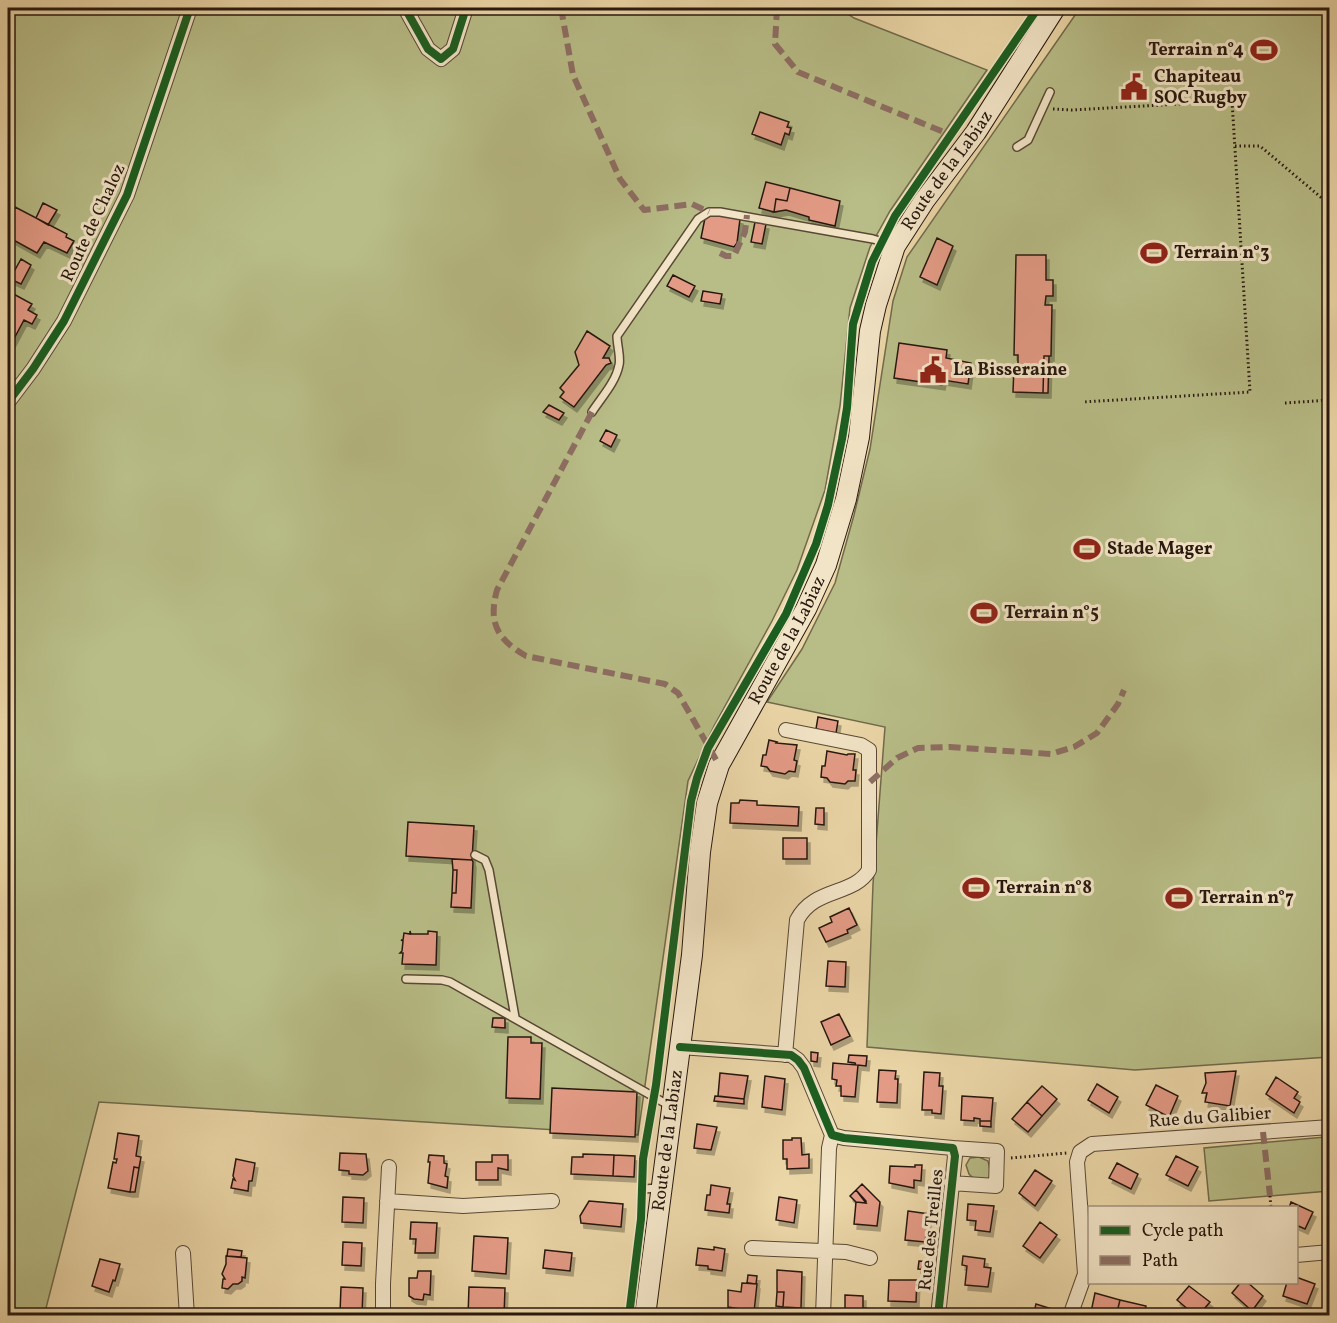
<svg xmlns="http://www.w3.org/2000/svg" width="1337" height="1323" font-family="Vollkorn,serif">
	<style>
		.green { fill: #b8bd87; stroke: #706a4b; stroke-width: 1.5 }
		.building { fill: #e49b86; stroke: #27180f; stroke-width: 1.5; filter: url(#shadow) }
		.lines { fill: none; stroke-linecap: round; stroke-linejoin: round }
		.service-casing { stroke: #584835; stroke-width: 10 }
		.minor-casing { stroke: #584835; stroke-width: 16 }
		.secondary-casing { stroke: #27180f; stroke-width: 22 }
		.path { stroke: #27180f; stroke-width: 3; stroke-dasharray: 1.5 3; stroke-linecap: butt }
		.service { stroke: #f2e4c6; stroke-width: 7 }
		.minor { stroke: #f2e4c6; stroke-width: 14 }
		.secondary { stroke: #f2e4c6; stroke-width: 20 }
		.quiet { stroke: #8d6e63; stroke-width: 6; stroke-dasharray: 12 6; stroke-linecap: butt }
		.cycleway-casing { stroke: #f2e4c6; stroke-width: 11 }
		.cycleway { stroke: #1b5e20; stroke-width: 8 }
		.labels { text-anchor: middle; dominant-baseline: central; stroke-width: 6; stroke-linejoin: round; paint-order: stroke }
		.poi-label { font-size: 18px; font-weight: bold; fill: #27180f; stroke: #f2e4c6; text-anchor: start }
		.street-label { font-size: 18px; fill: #27180f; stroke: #f2e4c6 }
	</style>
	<defs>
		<filter id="shadow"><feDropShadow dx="3" dy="5" stdDeviation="0" flood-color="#0004"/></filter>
	</defs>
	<rect width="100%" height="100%" fill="#ebd6a7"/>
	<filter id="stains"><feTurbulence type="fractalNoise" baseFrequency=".00333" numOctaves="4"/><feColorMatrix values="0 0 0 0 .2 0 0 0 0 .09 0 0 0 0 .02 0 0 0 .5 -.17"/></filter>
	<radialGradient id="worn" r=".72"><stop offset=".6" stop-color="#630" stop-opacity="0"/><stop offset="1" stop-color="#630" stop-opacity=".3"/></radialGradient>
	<path class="green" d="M8,8H839L854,18L987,70L890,211L870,247L850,308L840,406L825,490L797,570L772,621L714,726L688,781L638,1135L99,1102L44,1316L8,1315Z
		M1080,8H1329V1057L1135,1070L867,1047L873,884L885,727L767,702L802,649L835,583L854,515L870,449L893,301L907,257Z
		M1325,1137L1329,1191L1209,1201L1204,1148Z
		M979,1157L988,1161L991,1174L987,1182L975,1180L969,1174L966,1165L970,1158Z"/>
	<path class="building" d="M760,112L789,122L787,127L791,128L789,135L785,133L781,145L752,134Z
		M766,182L790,188L787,201L776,199L774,212L759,208Z
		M790,188L840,201L835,226L809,220V217L786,210L774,212L776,199L787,201Z
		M43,203L57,210L48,225L36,218Z
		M15,207L67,234L66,237L74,241L67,253L44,242L37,253L8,237V219Z
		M713,214L740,219L737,243L734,247L701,238L705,218Z
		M755,222L766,224L762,244L751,242Z
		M937,238L953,246L937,285L920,277Z
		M1016,255H1046V280H1053V296H1046L1045,305H1052L1051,356H1044L1043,393L1013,392L1014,366H1018V355H1014Z
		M21,259L31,265L21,284L10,279Z
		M673,275L695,286L689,297L667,286Z
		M8,291L32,304L28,310L37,315L32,324L24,320L8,350Z
		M703,291L722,294L720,304L701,301Z
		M587,331L610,346L603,358H609L611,363L606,365L574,407L560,397L564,392L560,388L579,365L575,352Z
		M899,343L947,350L946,358L971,363L968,384L943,380L942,385L894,378Z
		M1044,356H1049L1048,393H1043Z
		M549,405L564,413L559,420L543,412Z
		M606,430L617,435L611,447L600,441Z
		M818,717L838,721L836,733L816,729Z
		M769,740L777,742L776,743L797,745L794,760L797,761L795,772L789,771L785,774L770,771L767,767L761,766L763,755H766Z
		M827,751L847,755L848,754H855L853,770H856L855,781H848L845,784L830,782L827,778L821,777L822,766H825Z
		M740,800L757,801V805L799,807L798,826L730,823L731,803H739Z
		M816,808H824V825L815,824Z
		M408,822L474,826L472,860L406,856Z
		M783,838H807V859H783Z
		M452,859L472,860L473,862L471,908L451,907L452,893H456L457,870H453Z
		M453,870H457L456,893H452Z
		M849,908L857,925L847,930L848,933L826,942L819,928L832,922L830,917Z
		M410,931L411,934H428V931L437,932L436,965L402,964L403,953H400L402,951L403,941L401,940H403L404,933L410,934Z
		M828,961L846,962L845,987L826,986Z
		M839,1014L850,1036L831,1045L821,1022Z
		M493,1018H505V1028L492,1027Z
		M508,1037H531V1043H542L540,1099L506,1098Z
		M811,1052L818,1053L817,1062L811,1061Z
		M849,1055L867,1056L866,1066L858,1065L855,1097L841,1096V1086H836L837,1080L832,1079L833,1063L856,1065L855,1063L848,1062Z
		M879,1070L896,1071L895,1079H898L897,1103L877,1102Z
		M1236,1071L1230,1106L1205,1102L1207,1093H1202L1206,1083L1205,1073Z
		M924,1072L940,1073L939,1086H943L941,1114L932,1113V1110H922Z
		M720,1073L748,1076L744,1099L718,1096Z
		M765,1076L785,1079L782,1110L762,1107Z
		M1276,1077L1298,1092L1294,1098L1300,1102L1294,1113L1266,1094Z
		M1097,1084L1118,1097L1109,1113L1088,1100Z
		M1156,1085L1178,1096L1169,1117L1146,1105Z
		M1042,1086L1057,1099L1042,1116L1027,1102Z
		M552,1088L637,1092L635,1137L550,1133Z
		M715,1096L744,1099V1104L714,1101Z
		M962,1096L993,1098L991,1121H980V1119L974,1118V1121L961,1120Z
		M1027,1102L1042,1116L1028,1132L1012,1119Z
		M980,1121H991V1127L980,1126Z
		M697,1124L717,1127L711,1150L694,1148Z
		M118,1133L139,1136L136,1156L141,1157L139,1168L134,1167L130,1192L108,1188L113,1162L116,1163L117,1159H114Z
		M792,1138H801L802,1155L809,1154V1168L787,1169V1159H783V1140H792Z
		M340,1153L366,1154L368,1171L363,1175L349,1174V1171L339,1170Z
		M583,1154L614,1155L613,1176L571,1174L572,1157H583Z
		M429,1155L444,1156V1163L447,1164L445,1176L448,1177L447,1188L428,1183L430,1162H428Z
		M492,1155H508V1170L498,1168V1180H476V1162H492Z
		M614,1155L635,1156L634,1177L613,1176Z
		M1176,1156L1198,1167L1188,1186L1166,1175Z
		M236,1159L255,1163L252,1181H249L248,1191L231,1188L233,1179L235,1180L233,1176Z
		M1117,1163L1138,1174L1131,1189L1109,1178Z
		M915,1165H922L921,1181L914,1180V1188L889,1183L890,1166L915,1167Z
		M134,1167L139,1168L135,1192H130Z
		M1035,1170L1052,1181L1035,1206L1019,1193Z
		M862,1184L880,1202L877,1226L854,1224L856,1202L866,1203L856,1190Z
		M711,1185L730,1188L727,1204H730L729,1213L705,1210L707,1195H710Z
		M856,1190L866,1201V1203L856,1202L850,1196Z
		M343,1197L364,1198L363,1223L342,1222Z
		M779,1197L797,1200L794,1223L776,1220Z
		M589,1201L623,1204L621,1227L581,1223L580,1216Z
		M1291,1202L1313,1212L1305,1229L1296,1225V1208H1289Z
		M968,1204L994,1206L990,1232L975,1230L976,1221L967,1220Z
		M908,1211L929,1214L925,1242L905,1240Z
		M411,1222L437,1223L435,1253H415L416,1239H410Z
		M1040,1222L1057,1235L1040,1258L1023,1246Z
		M474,1236L508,1238L506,1274L472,1271Z
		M343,1242L362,1243L361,1266L342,1265Z
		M714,1247L725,1249L722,1271L708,1269V1266L696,1265L698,1248L714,1250Z
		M228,1249L242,1251L241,1257L227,1256Z
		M545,1250L572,1253L570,1271L543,1268Z
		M226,1256L247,1258L245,1278L242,1277V1281L238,1284H233L228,1289L222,1288L223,1279H225L222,1274L226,1264Z
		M963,1256L985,1259L984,1267L991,1268L988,1287L965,1285L967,1266L962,1265Z
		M100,1259L120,1264L115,1281L113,1280L109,1292L92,1286Z
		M919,1261L930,1262V1270L918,1269Z
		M777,1270L802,1272L801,1308L783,1307L784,1292H777Z
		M418,1271H431L430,1295L424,1294L423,1300L414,1299L409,1296V1278H417Z
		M748,1275L757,1276L756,1284L747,1283Z
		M1296,1277L1315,1284L1307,1304L1283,1296L1287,1282H1296Z
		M889,1280H917L916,1302L888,1301Z
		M1241,1282H1247L1263,1296L1252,1311L1232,1293Z
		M742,1283L757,1284L754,1312L740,1311V1309L728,1307V1290L741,1292Z
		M1189,1286L1210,1302L1198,1316H1196L1177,1300Z
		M341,1287L363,1288L362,1314L340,1313Z
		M469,1287L505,1288L504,1316H468Z
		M777,1292H784L783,1307L776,1306Z
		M1095,1293L1120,1300L1116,1316H1104L1091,1312Z
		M845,1295L863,1296V1308L871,1309L870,1316H845Z
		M1120,1300L1146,1306L1144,1316H1116Z
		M1036,1304L1055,1310L1053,1316H1033Z
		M969,1309L988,1311V1316H968Z"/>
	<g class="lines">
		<defs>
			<path id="service" d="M1017,147L1028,140L1050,92
				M592,412C601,398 616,382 619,365C621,358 617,345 617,336L698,219L709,212H720L873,239L892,245
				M475,855L485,860L489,870L515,1017
				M406,979L442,980L450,982L670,1106
				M643,1189L659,1188"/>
			<path id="minor" d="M405,8L428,49L441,59L453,49L466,8
				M8,402L33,369L64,321L127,195L190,8
				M680,1047L791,1055L798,1060L804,1068L832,1135L844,1138L953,1148L955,1156L938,1316
				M785,1055L797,920C814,887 854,896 869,870V750L861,745L786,730
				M951,1183L996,1186L997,1151L953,1148
				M387,1201L463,1206L552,1201
				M752,1248L846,1252L870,1258
				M183,1253L187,1316
				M1296,1255L1330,1252
				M383,1316V1284L389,1167
				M823,1316L829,1148L832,1135
				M1070,1316L1085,1274L1077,1162L1080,1152L1092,1144L1330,1127"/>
			<g id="secondary">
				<path id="s1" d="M645,1316L692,955L700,852L707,803L719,765L806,609L826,565L846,499L859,437L870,331L876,305L895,246L924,201L976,132L1055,8"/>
			</g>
		</defs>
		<use href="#service" class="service-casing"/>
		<use href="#minor" class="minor-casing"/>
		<use href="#secondary" class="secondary-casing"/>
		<path class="path" d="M1053,109L1072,110L1232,101L1250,392L1083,402
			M1235,146H1260L1330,205
			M1285,403L1330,400
			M1011,1158L1067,1153
			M1270,1196L1271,1208"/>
		<use href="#service" class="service"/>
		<use href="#minor" class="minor"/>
		<use href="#secondary" class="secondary"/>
		<path class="quiet" d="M561,8L573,75L620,179L644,210L692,204L709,212
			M777,8L775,44L798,72L951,135
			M720,253L726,256H734L745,232L747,215
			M592,412L497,590C488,623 497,639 526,656L665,684L678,693L719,765
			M870,782L897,758L918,748L950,747L1051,754L1074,747L1097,733L1118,704L1124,690
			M1263,1132L1270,1196"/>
		<defs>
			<path id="cycleway" d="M405,8L428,49L441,59L453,49L466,8
				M8,402L33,369L64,321L127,195L190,8
				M680,1047L791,1055L798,1060L804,1068L832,1135L844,1138L953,1148L955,1156L938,1316
				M629,1316L641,1219L643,1159L656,1085L691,801L697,778L708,748L786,614L816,544L828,505L842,439L847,408L853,324L872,262L895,216L1038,8"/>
		</defs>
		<use href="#cycleway" class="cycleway-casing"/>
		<use href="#cycleway" class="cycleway"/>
	</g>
	<defs>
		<symbol id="stadium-bare" viewBox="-9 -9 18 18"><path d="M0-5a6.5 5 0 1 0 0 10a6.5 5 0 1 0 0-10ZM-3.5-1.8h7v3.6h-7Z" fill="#8f2418" stroke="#f2e4c6" stroke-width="2.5" paint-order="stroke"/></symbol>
		<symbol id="civic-bare" viewBox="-9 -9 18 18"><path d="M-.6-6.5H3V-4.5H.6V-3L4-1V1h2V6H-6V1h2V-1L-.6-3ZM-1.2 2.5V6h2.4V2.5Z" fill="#8f2418" stroke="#f2e4c6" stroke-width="2.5" paint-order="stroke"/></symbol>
	</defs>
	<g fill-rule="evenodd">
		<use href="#stadium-bare" x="1245" y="31" width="38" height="38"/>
		<use href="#civic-bare" x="1115" y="68" width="38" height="38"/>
		<use href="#stadium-bare" x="1135" y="234" width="38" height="38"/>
		<use href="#civic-bare" x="914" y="351" width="38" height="38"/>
		<use href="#stadium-bare" x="1068" y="530" width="38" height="38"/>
		<use href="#stadium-bare" x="965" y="594" width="38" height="38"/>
		<use href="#stadium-bare" x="957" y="869" width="38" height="38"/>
		<use href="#stadium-bare" x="1160" y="879" width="38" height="38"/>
	</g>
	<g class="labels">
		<g class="poi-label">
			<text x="1244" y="50" text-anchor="end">Terrain n°4</text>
			<text x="1154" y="77">Chapiteau<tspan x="1154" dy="21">SOC Rugby</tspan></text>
			<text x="1174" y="253">Terrain n°3</text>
			<text x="953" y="370">La Bisseraine</text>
			<text x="1107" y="549">Stade Mager</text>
			<text x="1004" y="613">Terrain n°5</text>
			<text x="996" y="888">Terrain n°8</text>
			<text x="1199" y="898">Terrain n°7</text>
		</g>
		<g class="street-label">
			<text stroke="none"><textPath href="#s1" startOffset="1203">Route de la Labiaz</textPath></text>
			<text transform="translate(94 223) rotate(-65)">Route de Chaloz</text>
			<text stroke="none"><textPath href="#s1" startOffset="699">Route de la Labiaz</textPath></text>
			<text transform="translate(1210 1118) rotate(-4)">Rue du Galibier</text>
			<text stroke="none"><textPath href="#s1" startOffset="177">Route de la Labiaz</textPath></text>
			<text transform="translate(932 1230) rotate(-84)">Rue des Treilles</text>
		</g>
	</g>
	<rect width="1337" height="1323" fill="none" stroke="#ebd6a7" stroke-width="30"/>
	<rect x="9" y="9" width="1319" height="1305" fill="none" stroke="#27180f" stroke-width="3"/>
	<rect x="15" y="15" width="1307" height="1293" fill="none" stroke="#27180f" stroke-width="1.5"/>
	<rect x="1088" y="1206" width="210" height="78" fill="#f2e4c6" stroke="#a1927d" stroke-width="1.5"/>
	<rect x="1100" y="1226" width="30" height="9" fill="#1b5e20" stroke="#a1927d" stroke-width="1.5"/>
	<text x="1142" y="1236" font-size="18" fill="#27180f">Cycle path</text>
	<rect x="1100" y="1256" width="30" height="9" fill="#8d6e63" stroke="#a1927d" stroke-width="1.5"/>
	<text x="1142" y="1266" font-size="18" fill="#27180f">Path</text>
	<rect width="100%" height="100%" filter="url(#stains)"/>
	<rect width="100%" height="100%" fill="url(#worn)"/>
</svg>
